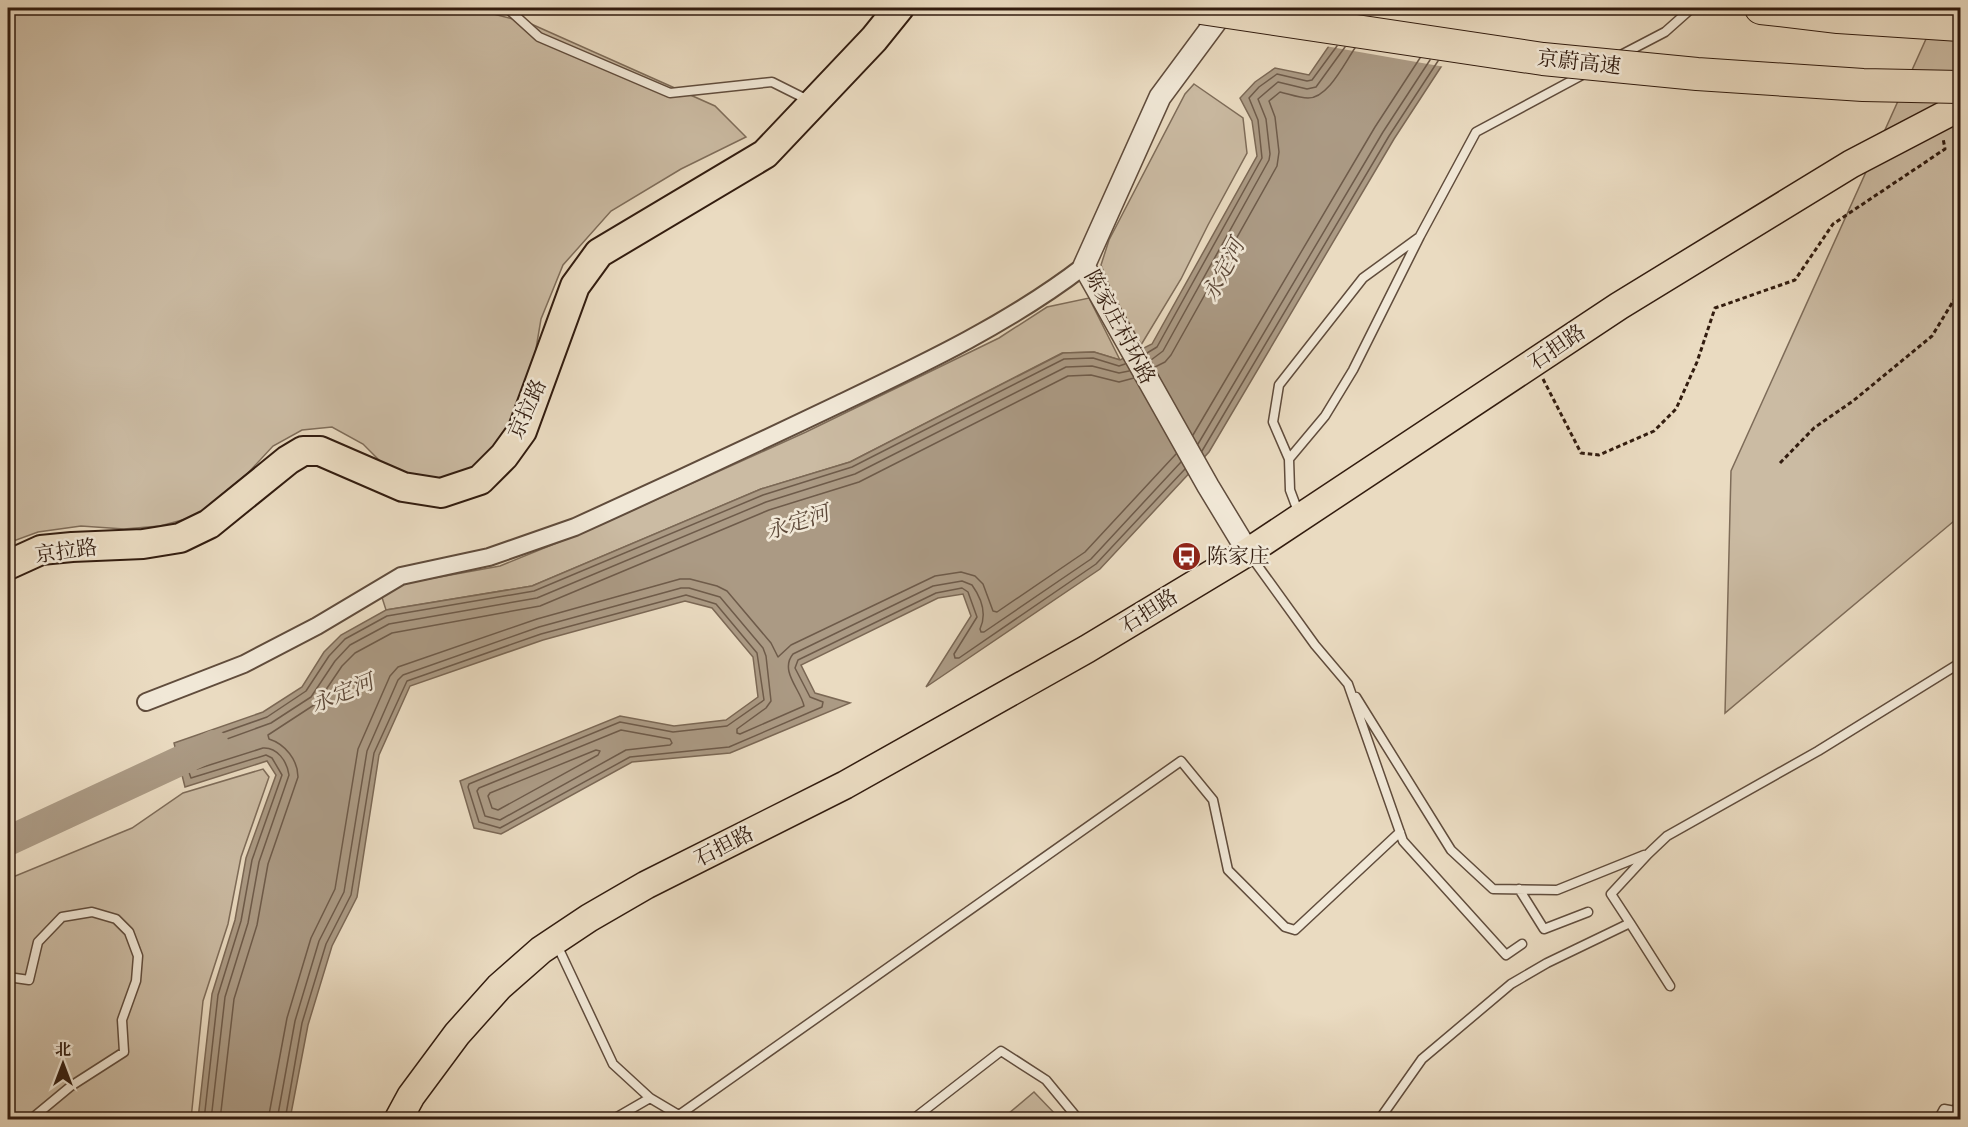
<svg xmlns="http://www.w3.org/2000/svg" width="1968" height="1127" font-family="'IM FELL Great Primer','Noto Serif SC',serif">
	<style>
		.green { fill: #cbbba3; stroke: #7e6c59; stroke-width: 1.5 }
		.water { fill: #ab9a84; stroke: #7b6855; stroke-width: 1.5 }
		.pier { fill: #eadbc1 }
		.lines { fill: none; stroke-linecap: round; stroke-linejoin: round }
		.shore { stroke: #6e5b4a; stroke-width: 1.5 }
		.river { stroke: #ab9a84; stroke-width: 30 }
		.service-casing { stroke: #604c3c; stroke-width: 11 }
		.minor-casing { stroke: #604c3c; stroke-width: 20 }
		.tertiary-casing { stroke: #604c3c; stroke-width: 24 }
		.primary-casing { stroke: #321c0f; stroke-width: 30 }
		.trunk-casing { stroke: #321c0f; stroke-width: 32 }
		.motorway-casing { stroke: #321c0f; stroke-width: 34 }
		.path { stroke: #321c0f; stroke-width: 3; stroke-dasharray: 4.5 3; stroke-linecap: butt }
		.service { stroke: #f1e8d7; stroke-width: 8 }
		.minor { stroke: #f1e8d7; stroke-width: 16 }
		.tertiary { stroke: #f1e8d7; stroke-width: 21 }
		.primary { stroke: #eadbc1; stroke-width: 27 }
		.trunk { stroke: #eadbc1; stroke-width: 28 }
		.motorway { stroke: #eadbc1; stroke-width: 32 }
		.motorway-bridge-casing { stroke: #321c0f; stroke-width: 34; stroke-linecap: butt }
		.motorway-bridge { stroke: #eadbc1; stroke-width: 32 }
		.labels { text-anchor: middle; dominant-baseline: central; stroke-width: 5; stroke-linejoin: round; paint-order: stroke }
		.street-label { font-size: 21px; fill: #321c0f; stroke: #f1e8d7 }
		.poi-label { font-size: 21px; fill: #321c0f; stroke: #f1e8d7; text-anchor: start }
		.water-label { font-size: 22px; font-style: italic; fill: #5c4838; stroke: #f1e8d7 }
	</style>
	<rect width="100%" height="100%" fill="#eadbc1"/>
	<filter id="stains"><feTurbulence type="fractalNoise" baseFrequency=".00333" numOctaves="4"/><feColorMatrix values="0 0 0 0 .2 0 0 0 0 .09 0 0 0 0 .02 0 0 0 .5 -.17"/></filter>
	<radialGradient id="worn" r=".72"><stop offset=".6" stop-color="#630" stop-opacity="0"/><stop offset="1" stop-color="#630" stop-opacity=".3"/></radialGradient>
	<path class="green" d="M8,8H470L529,23L715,106L746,137L681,169L611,211L563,265L541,319L530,384L507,434L471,475L426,484L389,470L363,444L332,427L302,430L273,446L248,473L197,516L160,526L124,529L81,526L38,532L8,543Z
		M1940,8H1960V516L1725,713L1731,471Z
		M1194,84L1243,118L1247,153L1208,225L1181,279L1141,345L1118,308L1101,265L1109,240L1185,94Z
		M1089,298L1120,360L1094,352L1062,353L850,462L761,489L532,586L386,610L379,588L500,566L591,529L806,432L999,338L1047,307Z
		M263,769L269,777L241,857L228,924L203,1001L191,1119H8V879L132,828L183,793Z
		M1034,1092L1060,1119H1002Z"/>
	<path class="water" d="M1355,8L1469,24L1394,139L1209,452L1100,569L926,687L971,616L963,594L938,598L801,665L815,693L850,703L730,753L632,762L501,834L474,828L460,781L620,716L674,726L726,720L758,697L753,657L712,608L685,601L543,640L410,686L379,755L357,897L332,946L308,1025L290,1119H198L212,994L235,920L246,858L276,775L267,761L185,787L174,743L263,712L302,687L324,652L341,635L386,610L532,586L761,489L850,462L1063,353L1094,352L1120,360L1152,344L1257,156L1252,121L1240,98L1255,82L1275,68L1309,75Z"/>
	<path class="pier" d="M1351,8H1485L1445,67L1325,46Z"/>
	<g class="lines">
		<path class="shore" d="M1147,353L1157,347L1262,158L1258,120L1249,98L1259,87L1277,74L1307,81L1312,80L1337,46
			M1151,360L1163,351L1269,160L1270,154L1266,119L1258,99L1278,82L1307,89L1316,87L1345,47
			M1155,367L1165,362L1171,355L1277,166L1279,152L1275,117L1269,101L1280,92C1289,94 1299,98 1308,98C1328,98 1344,64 1355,48
			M1193,435L1375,127L1420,58
			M1198,444L1383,132L1430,60
			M1202,451L1389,136L1438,61
			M621,730L670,739L672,743L670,745L626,750L500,820L485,816L477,791L479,788Z
			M596,750L600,751L598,755L498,810L492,808L488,796L490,793Z
			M204,1120L218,995L241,921L252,860L282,775L272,758L266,755L191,778L181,750L182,747L267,717L306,691L329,656L345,639L387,616L534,591L763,495L852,467L1064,359L1093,358L1119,366L1125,364
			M211,1120L225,997L248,923L259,862L289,775C287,761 277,747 263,748L197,769L194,767L191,752L271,723L311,697L335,661L350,645L389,624L537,598L766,502L855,474L1066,367L1092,366L1119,373L1129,371
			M220,1120L234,999L257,925L268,864L298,777C298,760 285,744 269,739L268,735L317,703L342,666L355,653L392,633L540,606L769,510L859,482L1068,376L1091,375L1119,382L1134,378
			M268,1120L287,1018L311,938L335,889L358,749L390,676L398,667L537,619L680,579H690L717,586L727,591L771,643L778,657L791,645L935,576L961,572L975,576L983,584L993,611L997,612L1085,552L1176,454
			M277,1120L295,1021L319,941L344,892L367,751L398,680L403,675L539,627L681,588H689L720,597L763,648L766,656L771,701L766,708L737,729V733L740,734L804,706C801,690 779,671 793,654L933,586L962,581L972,585C982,599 987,614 980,629L981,632H984L1091,559L1181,462
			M285,1120L302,1023L326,944L351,895L374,753L407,681L541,634L686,595L716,604L757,653L764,700L727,726L673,732L620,722L469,784L468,787L479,822L500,828L630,757L729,747L822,707L823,702L810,697L795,668L798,660L936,593L962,588L968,592L977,617L954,654L955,658H959L1096,564L1185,469"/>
		<path class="river" d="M8,841L214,745"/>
		<defs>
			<path id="service" d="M507,8L539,37L670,93L772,82L808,100
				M1619,56L1665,32L1692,8
				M1289,459L1273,422L1279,385L1363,278L1418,238
				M1299,514L1290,490L1289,459L1325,416L1353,370L1420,236L1476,132L1586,73
				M1250,555L1315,645L1348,684L1403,841L1506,955L1522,944
				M1356,697L1451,850L1493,889L1557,890L1644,855
				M1519,889L1544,929L1588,912
				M1630,923L1670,986
				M557,945L613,1064L650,1098L687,1120
				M8,977L29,980L38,942L62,917L92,912L116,919L129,932L138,956L136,981L122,1020L124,1052L71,1086L30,1120
				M679,1115L1181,761L1213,800L1228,870L1285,927L1295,930L1400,832
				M612,1120L650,1098
				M912,1120L1001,1051L1046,1080L1079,1120
				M1379,1120L1422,1059L1511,984L1547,963L1630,923L1611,894L1648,854L1667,836L1818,751L1960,663
				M1938,1120L1944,1109L1955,1111
				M1955,1120V1111L1960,1103"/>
			<path id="minor" d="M146,702L244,664L317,626L401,576L489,557L575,527C663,487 751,446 839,404C923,364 1010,323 1084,266"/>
			<path id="tertiary" d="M1226,8L1160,97L1084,266L1208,486L1248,552"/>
			<path id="primary" d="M398,1120L411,1096L457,1034L499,987L541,950L589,918L646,885L845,785L1087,649L1248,552L1619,306L1851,164L1960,107"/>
			<path id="trunk" d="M8,565L41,550L72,547L143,544L180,538L209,524L288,460L303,451H320L403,487L441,493L480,480L504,456L522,431L575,286L599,253L765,154L874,39L899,8"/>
			<path id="motorway" d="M1761,8L1838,17L1960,25"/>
		</defs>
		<use href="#service" class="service-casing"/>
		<use href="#minor" class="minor-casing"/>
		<use href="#tertiary" class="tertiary-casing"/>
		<use href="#primary" class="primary-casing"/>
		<use href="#trunk" class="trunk-casing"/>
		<use href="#motorway" class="motorway-casing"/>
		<path class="path" d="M1543,379L1581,453L1599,455L1654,431L1676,409L1697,362L1715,308L1795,280L1833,224L1945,149L1943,138
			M1780,463L1814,428L1853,401L1932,336L1960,290"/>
		<use href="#service" class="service"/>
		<use href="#minor" class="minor"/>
		<use href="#tertiary" class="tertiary"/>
		<use href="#primary" class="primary"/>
		<use href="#trunk" class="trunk"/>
		<use href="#motorway" class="motorway"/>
		<defs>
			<path id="motorway-bridge" d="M1201,8L1543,59L1697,74L1863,85L1960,87"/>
		</defs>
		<use href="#motorway-bridge" class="motorway-bridge-casing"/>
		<use href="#motorway-bridge" class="motorway-bridge"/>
	</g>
	<defs>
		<symbol id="bus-disc" viewBox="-11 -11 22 22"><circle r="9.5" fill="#8f2418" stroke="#f1e8d7"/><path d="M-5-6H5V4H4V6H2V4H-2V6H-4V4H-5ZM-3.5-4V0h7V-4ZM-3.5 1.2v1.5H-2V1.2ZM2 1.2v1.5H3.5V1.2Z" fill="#fff"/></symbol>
	</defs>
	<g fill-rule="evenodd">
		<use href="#bus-disc" x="1170" y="540" width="33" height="33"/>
	</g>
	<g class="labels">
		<g class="street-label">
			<text transform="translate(1579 62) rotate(6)">京蔚高速</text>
			<text transform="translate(1120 327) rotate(62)">陈家庄村环路</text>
			<text transform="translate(1557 347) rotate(-34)">石担路</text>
			<text transform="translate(527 409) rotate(-66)">京拉路</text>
			<text transform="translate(66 551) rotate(-8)">京拉路</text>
			<text transform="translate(1149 611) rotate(-32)">石担路</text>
			<text transform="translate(724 846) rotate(-27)">石担路</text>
		</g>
		<g class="poi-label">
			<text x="1207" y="556">陈家庄</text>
		</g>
		<g class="water-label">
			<text transform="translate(1223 270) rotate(-63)">永定河</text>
			<text transform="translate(797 522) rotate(-18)">永定河</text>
			<text transform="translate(342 693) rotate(-22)">永定河</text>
		</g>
	</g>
	<rect width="1968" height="1127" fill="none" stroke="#eadbc1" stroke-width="30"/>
	<rect x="9" y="9" width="1950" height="1109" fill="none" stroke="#321c0f" stroke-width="3"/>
	<rect x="15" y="15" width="1938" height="1097" fill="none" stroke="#321c0f" stroke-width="1.5"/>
	<g transform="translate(63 1064)" stroke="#f1e8d7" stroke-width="4.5" paint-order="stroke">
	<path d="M0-4.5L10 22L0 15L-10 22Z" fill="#321c0f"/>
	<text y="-9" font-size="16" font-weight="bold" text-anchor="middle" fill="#321c0f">北</text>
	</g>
	<rect width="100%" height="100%" filter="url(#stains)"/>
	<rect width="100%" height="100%" fill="url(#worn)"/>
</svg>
